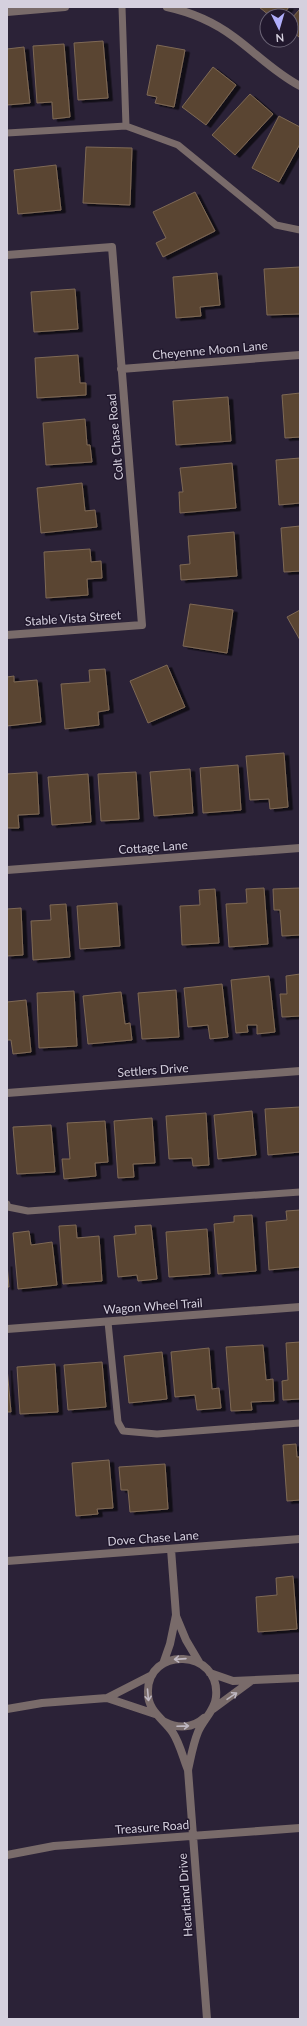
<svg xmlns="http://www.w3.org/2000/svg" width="307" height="2026" font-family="Lato,sans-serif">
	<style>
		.building { fill: #5a4531; stroke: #7e6955; filter: url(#shadow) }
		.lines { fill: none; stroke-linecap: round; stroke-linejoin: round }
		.lane { stroke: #796b6a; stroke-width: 7 }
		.street { stroke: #796b6a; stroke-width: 8 }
		.oneway { stroke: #beb7c1 }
		.labels { text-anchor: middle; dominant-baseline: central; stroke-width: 3; stroke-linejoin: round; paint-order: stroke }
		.street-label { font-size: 12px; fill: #d5d0de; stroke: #21182d }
	</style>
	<defs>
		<filter id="shadow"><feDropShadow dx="4.5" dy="2.5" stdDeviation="0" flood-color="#0009"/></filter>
	</defs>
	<rect width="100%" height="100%" fill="#2b2237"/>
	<path class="building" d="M259,7H289L282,16H270Z
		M300,9V38L291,30V19Z
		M103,41L108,98L78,100L74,43Z
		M64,44L70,117L53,119L52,102L37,103L33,46Z
		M157,45L185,50L174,107L155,103L157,97L147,95Z
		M24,47L30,103L7,105V49Z
		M213,67L236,85L206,125L182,107Z
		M250,94L273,114L235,155L212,135Z
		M279,116L300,127V144L279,182L252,168Z
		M86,147L132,148L130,205L83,203Z
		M56,165L61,210L18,214L14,170Z
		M195,192L215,231L163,257L156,243L166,238L153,212Z
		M300,267V314L267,315L264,269Z
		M217,273L220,305L200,307L201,316L176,318L173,277Z
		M75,289L78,329L34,332L31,292Z
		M78,355L80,383H86V395L37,398L35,358Z
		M300,393V437L285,438L282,395Z
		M228,397L231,441L176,445L173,401Z
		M85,419L87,445H90L92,462L46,465L43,423Z
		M300,458V503L279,505L276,460Z
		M232,463L236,508L180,513L179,492H183L180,468Z
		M82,483L85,511L95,510L97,527L41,533L37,488Z
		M300,526V571L284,572L281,528Z
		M234,532L237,576L181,580L180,565L190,564L188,536Z
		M90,549L91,562L101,561L102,578L87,579L88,595L46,598L44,552Z
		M190,604L233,610L227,653L183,646Z
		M300,610V640L287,617Z
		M167,665L185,707L148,723L130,681Z
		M105,669L109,710L98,712L99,725L65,729L61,684L90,682L89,670Z
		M14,676V682L37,680L41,722L7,726V677Z
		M284,753L288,807L270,809L269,799L250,800L246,756Z
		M238,765L241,810L203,813L200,768Z
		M190,769L193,813L154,816L150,772Z
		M37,772L39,814L18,815L19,828H7V774Z
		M136,772L139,819L101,821L98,774Z
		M88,774L91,822L52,825L48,777Z
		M264,888L268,944L229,947L226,904L247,903L246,889Z
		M300,888V935L282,936L280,910H274L273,889Z
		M215,889L219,943L182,945L180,906L200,905L199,890Z
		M117,903L120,946L80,949L77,906Z
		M66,904L70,957L33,960L31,921L51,920L50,905Z
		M21,908L23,955L7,956V909Z
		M300,974V1016L282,1017L280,994H287L286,976Z
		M269,976L275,1032L257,1034V1025H247L248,1032L236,1033L231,980Z
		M222,984L228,1037L210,1039L208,1025L188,1027L184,988Z
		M176,990L179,1037L142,1039L138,993Z
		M74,991L77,1046L39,1048L37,993Z
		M121,992L125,1024L130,1023L132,1040L88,1044L83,996Z
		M26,1000L31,1052L13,1054L11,1040H7V1002Z
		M300,1107V1152L268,1155L265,1109Z
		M252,1111L256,1155L218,1159L214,1115Z
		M206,1113L209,1165L193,1166L192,1158L169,1159L166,1116Z
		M152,1118L155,1163L133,1164L134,1177L118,1178L114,1121Z
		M105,1121L108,1162L95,1163L96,1176L64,1179L62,1159H70L67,1123Z
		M51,1125L55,1172L17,1174L13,1127Z
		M300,1210V1267L269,1270L266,1222L287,1220L286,1211Z
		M252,1215L256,1271L218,1274L214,1224L234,1222V1216Z
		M76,1225L77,1238L99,1236L102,1281L63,1284L59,1226Z
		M151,1225L157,1279L138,1281L137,1275L118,1277L114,1236L136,1234L135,1226Z
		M207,1229L210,1274L169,1277L166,1232Z
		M29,1231L31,1245L52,1242L57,1285L18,1289L13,1233Z
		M7,1264L9,1287H7Z
		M300,1342V1399L283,1400L282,1381L288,1380L286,1343Z
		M263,1345L266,1380L273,1379L274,1401L251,1402L252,1410L231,1411L226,1347Z
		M209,1348L212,1389L219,1388L221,1408L197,1410L195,1395L175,1397L171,1352Z
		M162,1352L167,1399L129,1403L124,1356Z
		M102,1362L106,1407L68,1410L64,1365Z
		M55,1364L58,1412L20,1414L17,1367Z
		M7,1368L11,1412H7Z
		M296,1444L297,1457H300V1500L287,1501L283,1445Z
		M109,1460L113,1508L97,1509L98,1514L76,1516L72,1463Z
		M165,1464L168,1509L130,1512L128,1490H121L119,1467Z
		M293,1576L297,1629L258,1632L256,1597L277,1595L276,1578Z"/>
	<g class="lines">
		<path class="lane" d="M126,126L178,145L276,225L300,230
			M7,133L126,126L122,7
			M7,1204L8,1207L28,1211L300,1192
			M108,1322L118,1422L123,1431L157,1434L300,1423"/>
		<path class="street" d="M167,7C190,12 214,22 234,37C256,53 275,73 300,86
			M7,12L65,7
			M7,255L112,247L142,625L7,635
			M121,369L300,355
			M7,870L300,848
			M7,1093L300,1071
			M7,1329L300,1307
			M7,1561L300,1539
			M176,1616L186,1640L199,1662
			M163,1664L170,1644L176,1615L171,1549
			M210,1673L233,1681L300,1678
			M107,1698L155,1714
			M7,1709L42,1703L107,1698L152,1675
			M213,1709L251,1681
			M165,1722C178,1729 193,1728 204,1718
			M188,1770C183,1758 180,1744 173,1733C164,1719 148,1712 148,1693C146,1646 221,1648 216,1697C215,1710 203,1720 198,1732C193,1744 191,1757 188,1770L207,2019
			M7,1855L54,1846L300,1828"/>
	</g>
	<defs><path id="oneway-shaft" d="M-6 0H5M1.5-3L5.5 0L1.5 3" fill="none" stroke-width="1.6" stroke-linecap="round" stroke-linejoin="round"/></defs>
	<g class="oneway">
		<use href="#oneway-shaft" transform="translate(180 1659) rotate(176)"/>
		<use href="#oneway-shaft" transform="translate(148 1695) rotate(85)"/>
		<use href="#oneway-shaft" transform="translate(232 1696) rotate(-34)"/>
		<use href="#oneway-shaft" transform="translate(183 1726) rotate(-2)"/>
	</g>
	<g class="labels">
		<g class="street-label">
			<text transform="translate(210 350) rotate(-5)">Cheyenne Moon Lane</text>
			<text transform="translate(115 437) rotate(-95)">Colt Chase Road</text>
			<text transform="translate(73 618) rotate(-4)">Stable Vista Street</text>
			<text transform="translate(153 847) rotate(-4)">Cottage Lane</text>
			<text transform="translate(153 1070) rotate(-4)">Settlers Drive</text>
			<text transform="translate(153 1306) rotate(-4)">Wagon Wheel Trail</text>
			<text transform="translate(153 1538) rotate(-4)">Dove Chase Lane</text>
			<text transform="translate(152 1827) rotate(-4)">Treasure Road</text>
			<text transform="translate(185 1895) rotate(-94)">Heartland Drive</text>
		</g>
	</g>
	<rect width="307" height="2026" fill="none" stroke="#d5d0de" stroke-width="16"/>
	<g transform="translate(279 28) rotate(175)"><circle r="19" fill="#21182d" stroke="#696274"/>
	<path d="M0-3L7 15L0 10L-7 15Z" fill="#b0aefa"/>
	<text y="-6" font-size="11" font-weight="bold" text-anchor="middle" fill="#d5d0de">N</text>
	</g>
</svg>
